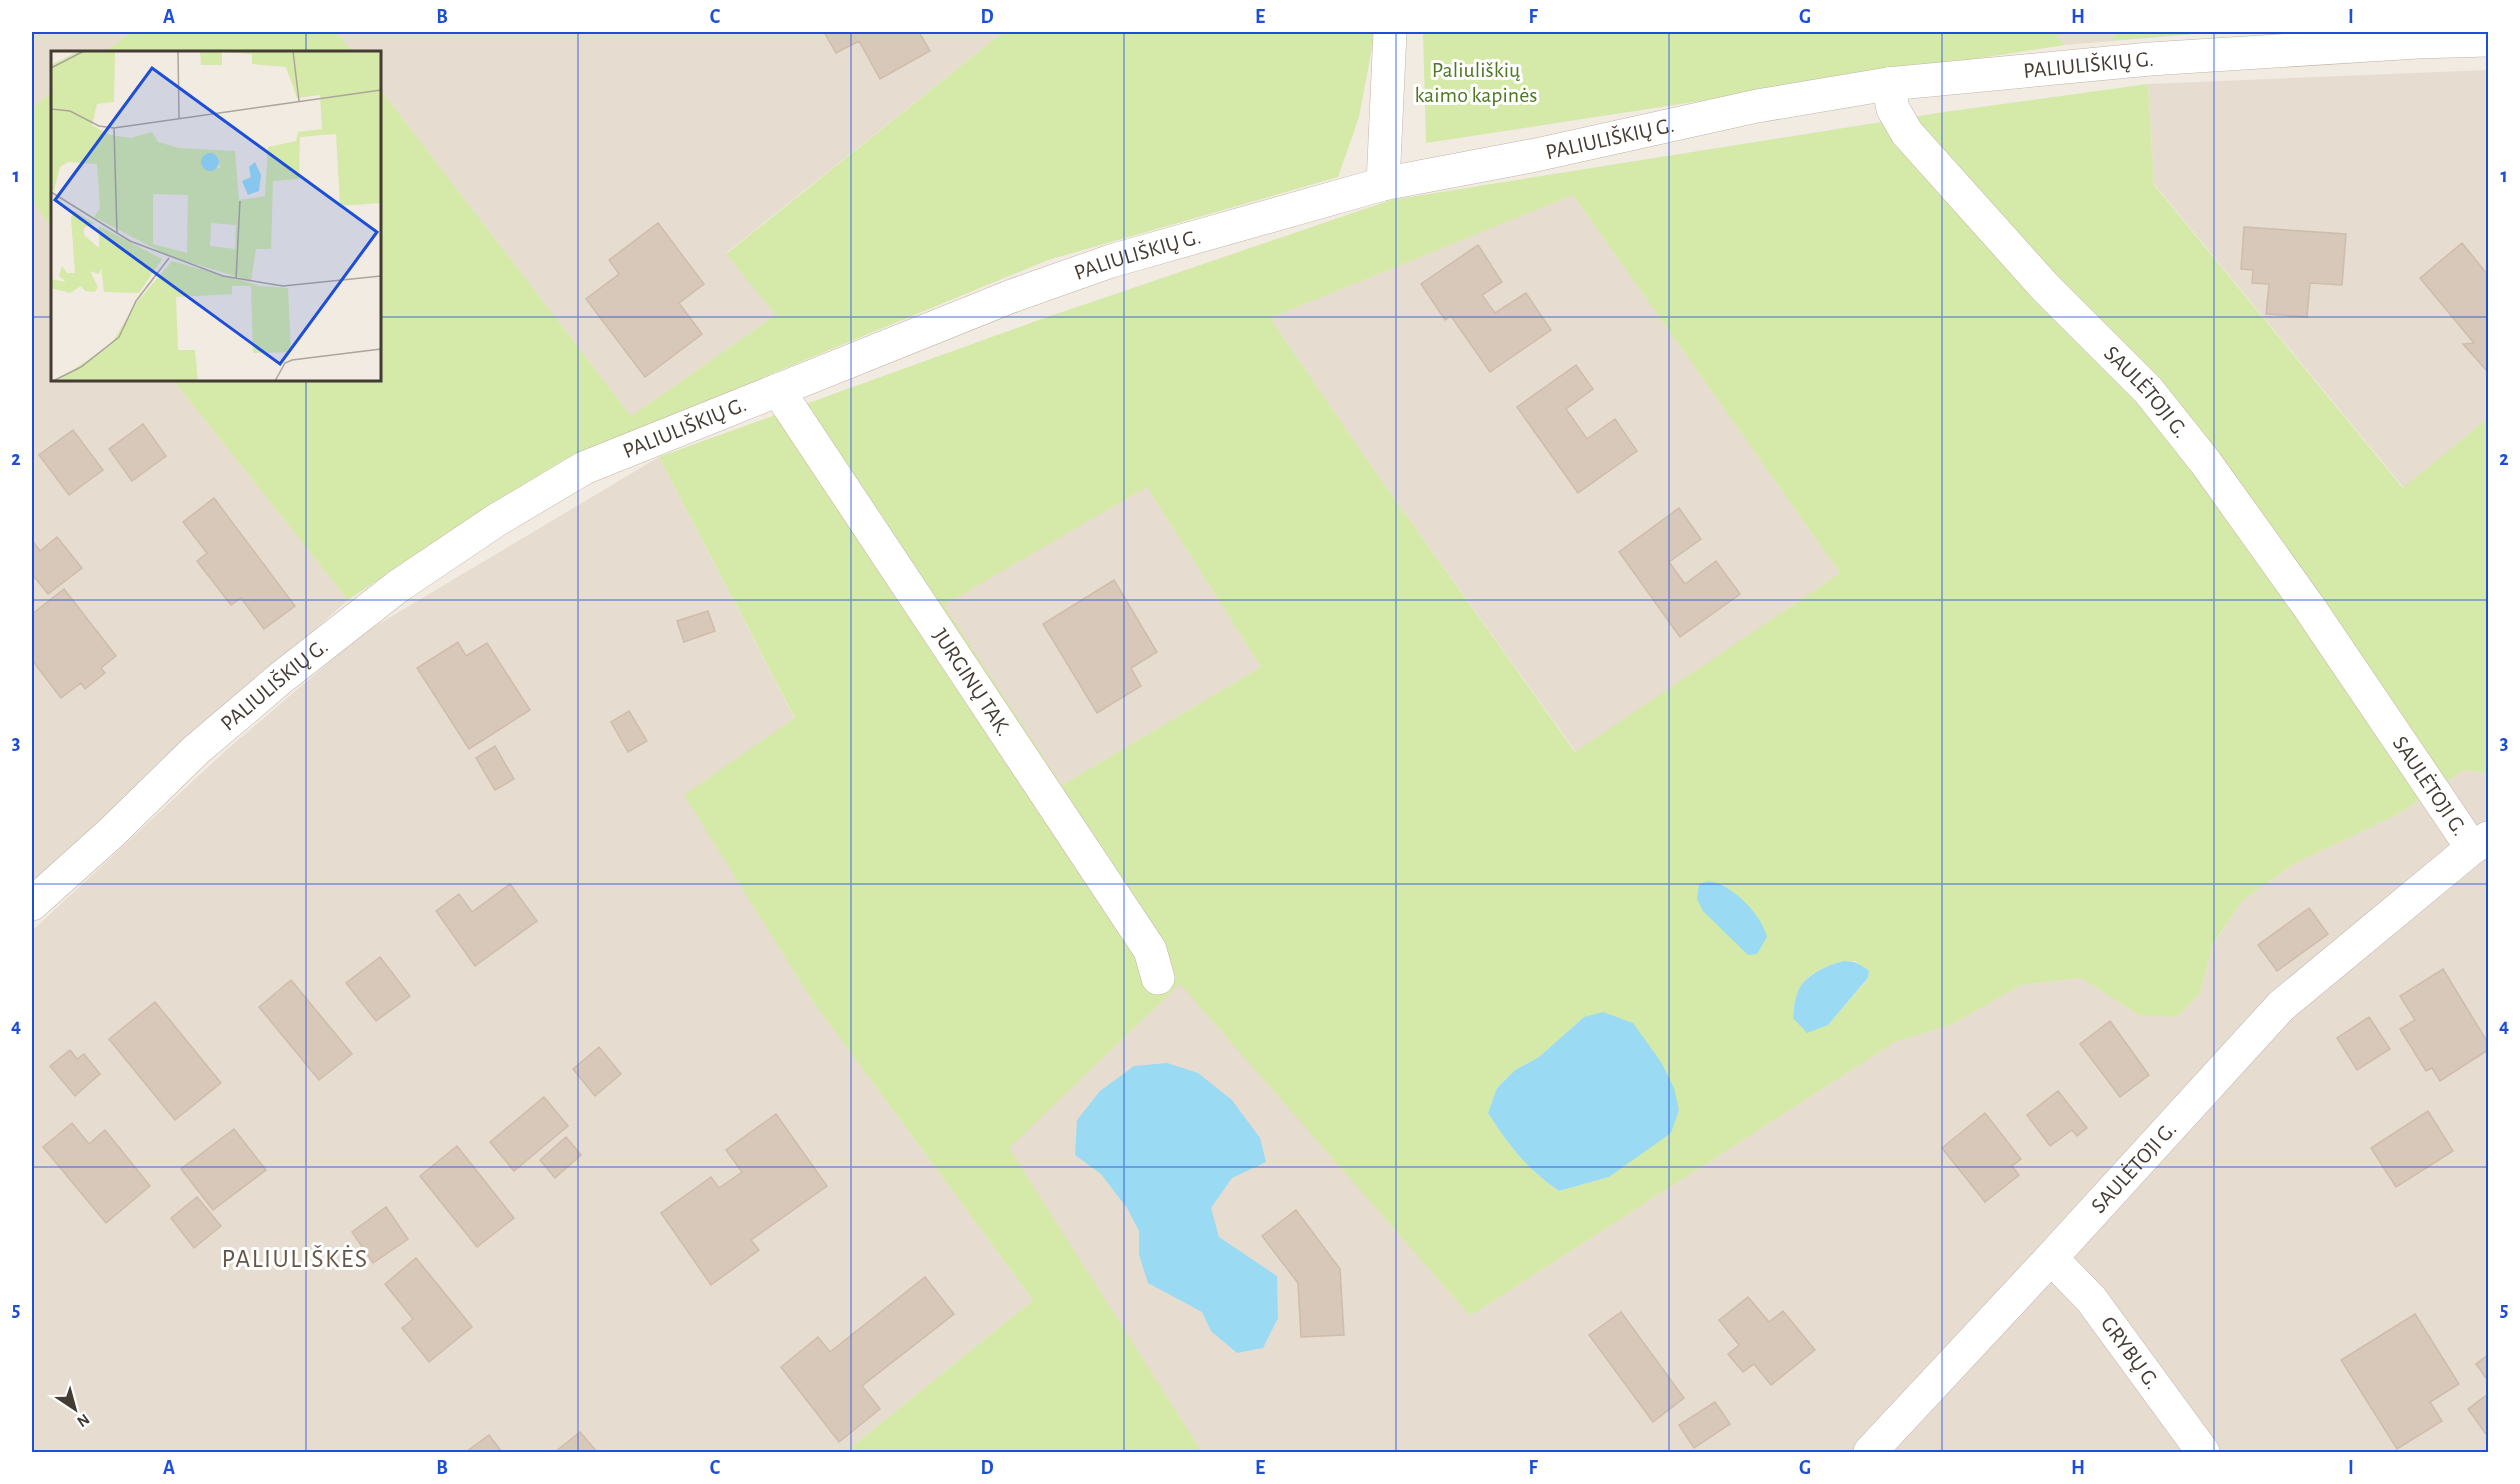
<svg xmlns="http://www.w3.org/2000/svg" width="2520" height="1484" font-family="'Alegreya Sans',sans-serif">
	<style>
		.residential { fill: #e6dcd0 }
		.green { fill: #d5e9a8; fill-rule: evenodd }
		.water { fill: #9adbf3 }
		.building { fill: #d7c8ba; stroke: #cfbcaa; stroke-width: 1.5 }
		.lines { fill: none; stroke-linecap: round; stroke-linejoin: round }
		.minor-casing { stroke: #c1b4a8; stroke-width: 34 }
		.minor { stroke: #fff; stroke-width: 33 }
		.grid { fill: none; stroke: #1d4ed8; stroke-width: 1.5; stroke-opacity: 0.55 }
		.labels { text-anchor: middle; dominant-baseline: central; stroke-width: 6; stroke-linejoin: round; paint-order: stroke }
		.street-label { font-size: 22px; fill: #443b33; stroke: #fff }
		.park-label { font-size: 22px; fill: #4f7724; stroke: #fff }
		.quarter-label { font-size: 26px; letter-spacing: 1.5px; fill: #675749; stroke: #fff }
		.inset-road { fill: none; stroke: #aca59c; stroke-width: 1.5 }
		.view { fill: #1d4ed8; fill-opacity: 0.15; stroke: #1d4ed8; stroke-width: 3 }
		.inset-edge { fill: none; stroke: #443b33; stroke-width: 3 }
		.neatline { fill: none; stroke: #1d4ed8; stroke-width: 2 }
		.grid-label { font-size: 20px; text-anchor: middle; font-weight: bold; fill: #1d4ed8 }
	</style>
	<rect width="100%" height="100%" fill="#f2ebe2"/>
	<path class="residential" d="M32,32H132L104,52H52V92L32,108Z
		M336,32H1003L726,253L776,315L631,416L380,89V52H352Z
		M2054,32H2219L2065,45Z
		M2488,70V418L2404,488L2154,184L2148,84Z
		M1573,195L1840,573L1576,752L1374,470L1270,318Z
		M32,201L52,228V380H173L348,600L143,781L32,882Z
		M659,457L795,719L685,795L811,999L1033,1300L849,1449L851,1452H32V931L223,753L362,634Z
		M1147,487L1261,667L1062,785L943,605Z
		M2464,770L2488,773V1452H1202L1008,1148L1180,983L1470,1316L1895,1042L1953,1024L2021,985L2081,978L2139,1015L2200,994L2213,945L2243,900L2294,864L2398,814Z"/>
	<path class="green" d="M132,32H336L352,52H104Z
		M1003,32H1375L1359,117L1338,177L1048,260L565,459L485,508L348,600L173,380H380V89L631,416L776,315L726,254Z
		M1423,32H2054L2065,45L1426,143Z
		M2117,32H2219L2112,40Z
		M2148,84L2154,185L2403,488L2488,418V773L2464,770L2398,814L2294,864L2243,900L2213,944L2200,994L2176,1017L2139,1015L2081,978L2021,985L1953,1024L1895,1042L1470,1316L1180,984L1009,1148L1202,1452H851L849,1449L1033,1300L811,999L684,795L795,718L659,457L1036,321L1391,200L1944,112ZM1573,195L1840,573L1575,752L1374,470L1270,318ZM1147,487L1261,667L1062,785L944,605ZM1844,961H1855L1869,971L1868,979L1828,1025L1793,1018C1794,1010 1794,1001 1797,994C1802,975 1827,965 1844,961ZM1584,1017L1628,1162L1609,1177L1559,1191C1526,1168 1510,1147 1488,1113L1497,1088L1515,1070L1539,1057Z
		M52,92V228L32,201V108Z"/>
	<path class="water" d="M1709,881C1732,884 1762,915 1767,937L1757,954L1748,955L1703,911L1697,899L1699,884Z
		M1844,961C1856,961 1860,964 1869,971L1868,978L1828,1025L1807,1033L1793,1018C1794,1010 1794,1001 1797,994C1802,976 1827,965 1844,961Z
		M1603,1012L1633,1023L1661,1062L1674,1088L1679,1110L1671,1133L1609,1177L1559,1191C1526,1168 1510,1147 1488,1113L1497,1088L1515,1070L1539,1057L1584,1017Z
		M1167,1063L1198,1073L1232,1100L1260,1138L1266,1162L1232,1178L1211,1208L1219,1237L1277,1276L1278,1318L1263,1348L1237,1353L1211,1331L1202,1312L1148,1283L1139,1255V1231L1127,1208L1101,1174L1075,1155L1077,1120L1100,1091L1134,1066Z"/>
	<path class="building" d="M824,32H919L930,51L880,79L859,41L836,53Z
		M658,223L704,284L679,303L702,334L645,377L586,299L619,274L609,260Z
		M2244,227L2346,234L2342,285L2310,283L2307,317L2266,314L2269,284L2252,283L2253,270L2241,269Z
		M2462,243L2488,275V372L2463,344L2474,343L2420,278Z
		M1478,245L1502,282L1482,295L1495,313L1526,293L1551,330L1490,372L1451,316L1445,320L1421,284Z
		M1576,365L1593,389L1566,409L1587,439L1615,419L1637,451L1578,493L1517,407Z
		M143,424L166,456L132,481L109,449Z
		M73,430L103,470L69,495L39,455Z
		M214,498L295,606L264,629L241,598L231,605L197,561L207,553L183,522Z
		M1679,508L1701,539L1669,562L1685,584L1716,561L1740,594L1680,637L1619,552Z
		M57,537L82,568L48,594L32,574V540L40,551Z
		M1114,580L1157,652L1131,668L1141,686L1097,713L1043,624Z
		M64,589L116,656L101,668L105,673L85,689L81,683L61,698L32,660V614Z
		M708,611L715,631L684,642L677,621Z
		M458,642L466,656L487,643L530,710L469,749L417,668Z
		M629,711L647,741L628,752L611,722Z
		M495,746L514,779L495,790L476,758Z
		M510,884L537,921L475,966L436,911L459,894L472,912Z
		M2309,908L2328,934L2277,971L2258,945Z
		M380,957L410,996L376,1021L346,983Z
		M2443,969L2488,1043V1050L2440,1081L2432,1068L2426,1071L2400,1029L2415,1020L2400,996Z
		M291,980L352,1054L319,1080L259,1007Z
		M155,1002L221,1083L175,1120L109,1039Z
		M2369,1017L2390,1049L2357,1070L2337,1038Z
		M2110,1021L2149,1075L2120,1097L2080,1044Z
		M599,1047L621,1074L595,1096L573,1069Z
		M70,1050L77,1059L84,1054L100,1074L75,1096L50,1066Z
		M2058,1091L2087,1128L2077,1136L2072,1130L2050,1146L2027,1115Z
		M544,1097L568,1126L514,1171L490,1142Z
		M2428,1111L2453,1151L2396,1187L2371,1148Z
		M1985,1113L2021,1159L2012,1166L2019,1175L1985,1202L1942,1148Z
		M776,1114L827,1186L751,1240L759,1250L711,1285L661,1213L711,1177L719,1188L742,1172L726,1150Z
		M72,1123L89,1144L105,1130L150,1186L106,1223L43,1147Z
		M234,1129L266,1170L213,1210L181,1169Z
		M566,1137L581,1155L555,1178L540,1160Z
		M457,1146L514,1218L477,1247L420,1176Z
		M197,1197L221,1226L194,1248L171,1218Z
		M386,1207L408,1239L373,1263L352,1232Z
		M1296,1210L1340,1269L1344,1335L1301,1337L1298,1283L1262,1236Z
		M416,1258L472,1327L429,1362L402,1328L413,1319L385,1284Z
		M925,1277L954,1314L862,1386L880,1409L839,1442L781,1367L818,1337L830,1352Z
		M1748,1297L1769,1322L1783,1311L1815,1350L1771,1385L1754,1364L1743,1372L1728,1354L1739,1345L1719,1320Z
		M1621,1312L1684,1398L1653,1422L1589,1335Z
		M2415,1314L2459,1384L2430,1402L2442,1421L2397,1449L2341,1360Z
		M2488,1355V1381L2476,1364Z
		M2488,1394V1437L2468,1409Z
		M1715,1402L1730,1424L1694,1448L1679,1425Z
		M580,1432L597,1452H555Z
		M489,1435L502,1452H466Z"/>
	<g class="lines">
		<defs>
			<g id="minor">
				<path id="s1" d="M1888,84L1893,109L1907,133L2045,287L2148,390L2206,463L2309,607L2472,848"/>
				<path d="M1383,184L1390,32"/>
				<path id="s2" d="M778,390L1150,950L1158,978"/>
				<path id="s3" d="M32,904L111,833L196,750L282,677L397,587L495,521L584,468L1012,296L1111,261L1383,184L1536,155L1757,106L1888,84L2150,59L2417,42L2488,40"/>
				<path id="s4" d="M2051,1258L2091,1299L2203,1452"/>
				<path id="s5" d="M1870,1452L2051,1258L2281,1006L2472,848L2488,838"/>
			</g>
		</defs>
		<use href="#minor" class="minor-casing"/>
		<use href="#minor" class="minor"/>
	</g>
	<path class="grid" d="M306,32V52M578,32V1452M851,32V1452M1124,32V1452M1396,32V1452M1669,32V1452M1942,32V1452M2214,32V1452M32,317H52M380,317H2488M306,380V1452M32,600H2488M32,884H2488M32,1167H2488"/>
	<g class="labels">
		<g class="street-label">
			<text stroke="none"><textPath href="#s3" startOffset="2271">PALIULIŠKIŲ G.</textPath></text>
			<text stroke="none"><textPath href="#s3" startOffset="1786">PALIULIŠKIŲ G.</textPath></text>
			<text stroke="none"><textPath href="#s3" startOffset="1299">PALIULIŠKIŲ G.</textPath></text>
			<text stroke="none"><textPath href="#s1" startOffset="406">SAULĖTOJI G.</textPath></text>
			<text stroke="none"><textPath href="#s3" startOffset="814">PALIULIŠKIŲ G.</textPath></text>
			<text stroke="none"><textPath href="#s2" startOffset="351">JURGINŲ TAK.</textPath></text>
			<text stroke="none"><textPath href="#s3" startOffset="327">PALIULIŠKIŲ G.</textPath></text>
			<text stroke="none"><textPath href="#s1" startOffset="892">SAULĖTOJI G.</textPath></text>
			<text stroke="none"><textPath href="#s5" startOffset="388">SAULĖTOJI G.</textPath></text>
			<text stroke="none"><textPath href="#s4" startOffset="124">GRYBŲ G.</textPath></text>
		</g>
		<g class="park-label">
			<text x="1476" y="70">Paliuliškių<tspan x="1476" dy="25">kaimo kapinės</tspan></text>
		</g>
		<g class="quarter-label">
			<text x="295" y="1259">PALIULIŠKĖS</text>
		</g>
	</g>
	<g transform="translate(51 51)">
		<rect width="330" height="330" fill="#f2ebe2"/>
		<path d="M28,0H81L64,1L63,51L46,53L41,74L59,84L80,87L101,81L107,91L128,97L184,100L188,149L214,145L217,96L245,90L247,81L271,78L269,44L246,47L235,16L201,13V3L171,1V14H150L149,0H330V152L289,155L285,83L249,86L248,128L222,130L220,198H205L200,230L118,205L43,166L49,157L46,113L17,111L9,116L3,140L0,138V14ZM154,103L167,105L169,117L154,119ZM102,143L137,144L136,202L102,193ZM160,172L185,174L184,198L159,195ZM23,160L43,172L33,177V184L48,197V175L111,208L88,242L53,241L50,217L48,223L39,220L47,236L44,241L34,240L30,235L19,242L0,237V228L15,231L8,225L11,215L16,222H24L20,167ZM121,210L209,235L237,237L240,301L202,302L200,235H181V243L125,246L127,299H144L147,330H6L60,293L86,251Z" fill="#d5e9a8" fill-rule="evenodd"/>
		<path d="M150 111a9 9 0 1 1 18 0a9 9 0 1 1-18 0ZM204,111L210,124L208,140L197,144L191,130L200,126L198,116Z" fill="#9adbf3"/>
		<path class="inset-road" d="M127,0L128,67M242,0L248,50M0,17L33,0M0,58L19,60L48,75L63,77L330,39M63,77L66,183M0,141L79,190L172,225L232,235L330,225M185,228L189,150M2,330L30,316L68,286L85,250L118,207M224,330L234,312L241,309L330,298"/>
		<path class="view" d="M101,17L326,181L229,313L4,149Z"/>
		<rect width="330" height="330" class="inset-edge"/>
	</g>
	<rect width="2520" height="1484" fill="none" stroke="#ffffff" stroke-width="66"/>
	<g transform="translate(75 1409) rotate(144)" stroke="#ffffff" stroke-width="4.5" paint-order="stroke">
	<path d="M0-4.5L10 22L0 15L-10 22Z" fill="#443b33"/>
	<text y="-9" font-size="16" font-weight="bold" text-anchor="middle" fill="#443b33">N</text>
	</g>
	<rect x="33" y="33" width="2454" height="1418" class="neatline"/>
	<g class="grid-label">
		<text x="169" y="23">A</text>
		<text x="442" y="23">B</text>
		<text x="715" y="23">C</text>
		<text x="987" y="23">D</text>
		<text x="1260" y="23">E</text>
		<text x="1533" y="23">F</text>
		<text x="1805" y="23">G</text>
		<text x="2078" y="23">H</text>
		<text x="2351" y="23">I</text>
		<text x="16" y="182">1</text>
		<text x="2504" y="182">1</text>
		<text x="16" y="465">2</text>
		<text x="2504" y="465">2</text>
		<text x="16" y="749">3</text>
		<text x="2504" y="749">3</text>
		<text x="16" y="1032">4</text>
		<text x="2504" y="1032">4</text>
		<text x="16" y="1316">5</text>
		<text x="2504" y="1316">5</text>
		<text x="169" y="1474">A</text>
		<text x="442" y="1474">B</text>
		<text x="715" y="1474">C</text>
		<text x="987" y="1474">D</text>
		<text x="1260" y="1474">E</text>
		<text x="1533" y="1474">F</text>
		<text x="1805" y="1474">G</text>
		<text x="2078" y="1474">H</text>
		<text x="2351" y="1474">I</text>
	</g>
</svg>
